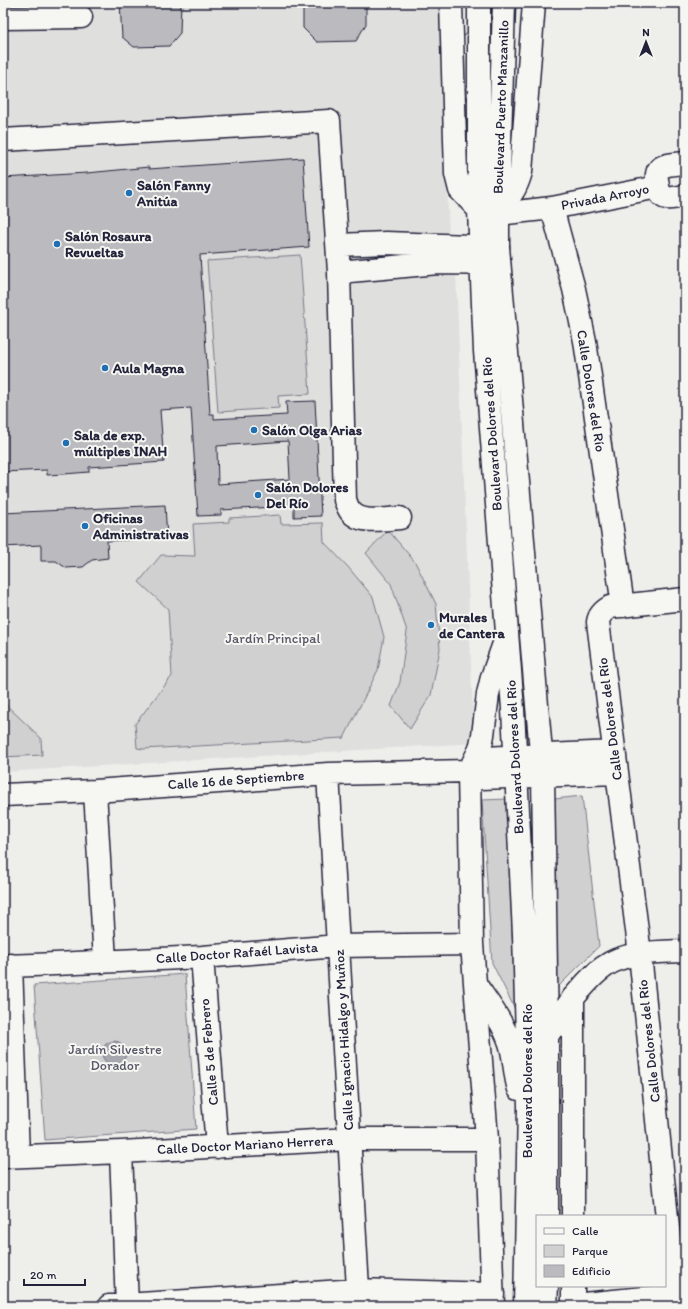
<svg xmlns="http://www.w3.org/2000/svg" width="688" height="1309" font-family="Itim,sans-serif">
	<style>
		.built { fill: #dfdfde }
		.green { fill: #d0d0d1; stroke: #797986 }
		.water { fill: #a7a7af; stroke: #727281 }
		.building { fill: #bbbbbf; stroke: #22223b; fill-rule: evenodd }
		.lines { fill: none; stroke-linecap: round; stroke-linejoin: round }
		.minor-casing { stroke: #22223b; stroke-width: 25 }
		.major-casing { stroke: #22223b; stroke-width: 25 }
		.minor { stroke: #f6f6f2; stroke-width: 22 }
		.major { stroke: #f6f6f2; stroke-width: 22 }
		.poi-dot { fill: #1f6fb2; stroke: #f6f6f2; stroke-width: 1.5 }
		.labels { text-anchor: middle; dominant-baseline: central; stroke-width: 4; stroke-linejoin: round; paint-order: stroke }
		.street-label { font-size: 14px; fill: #22223b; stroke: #f6f6f2 }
		.poi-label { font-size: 14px; font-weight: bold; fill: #22223b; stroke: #f6f6f2; text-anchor: start }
		.park-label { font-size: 14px; fill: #565668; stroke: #f6f6f2 }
	</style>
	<rect width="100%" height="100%" fill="#eeeeeb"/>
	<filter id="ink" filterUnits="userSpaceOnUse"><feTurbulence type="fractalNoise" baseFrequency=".025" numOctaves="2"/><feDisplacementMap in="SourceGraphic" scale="8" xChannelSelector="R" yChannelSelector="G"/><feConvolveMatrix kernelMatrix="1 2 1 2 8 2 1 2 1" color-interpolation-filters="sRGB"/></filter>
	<g filter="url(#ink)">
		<path class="built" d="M3,3H441L449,237L456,273L474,743L3,772Z"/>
		<path class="green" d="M300,255L310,394L278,396L279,408L218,412L207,261Z
			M280,515L281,524L323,523L324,542L348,567L373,597L384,637L378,670L344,738L143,749L137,748L135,724L172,676L168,609L139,582L161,555L195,556L193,524L229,522V518Z
			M388,530L415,562L436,604L440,649L431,695L410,729L391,706L400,682L407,631L391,584L366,553Z
			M3,702L41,738L42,755L3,757Z
			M582,796L599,946L554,991V799Z
			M507,799L515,1009L492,963L482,800Z
			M185,974L196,1129L45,1140L34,985Z"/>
		<path class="water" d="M102 1053a12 12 0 1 1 24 0a12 12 0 1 1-24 0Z"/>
		<path class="building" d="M120,3H181L180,33L169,46L134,47L122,37Z
			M303,3H366V24L356,41L317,42L303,28Z
			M303,158L309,247L200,255L210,414H214V419L287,415L286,402L315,401L321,516L294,517V506L221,510V515L198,516L191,408L160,410L164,462L89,467V472L64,474L47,475V470L3,472V178L87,173L149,167V169ZM288,441L290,479L218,484L217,446Z
			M165,505L167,538L107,541L108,558L92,560L83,567L66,568L56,561H41V545L3,547V513Z"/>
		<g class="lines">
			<defs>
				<path id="minor" d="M3,18L81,17
					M3,140L329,121L339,272L345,500C346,502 347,506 349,509C358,525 384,519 400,518
					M658,187C662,203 672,198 685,196
					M552,208L574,289L585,341L623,606
					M479,210V3
					M498,210L504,3
					M498,214L552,208L658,187C658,183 656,178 657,174C659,163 677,164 685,163
					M338,245L386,243L498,247
					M339,272L438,263L499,264
					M469,771L472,944L487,1139L493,1306
					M469,771L484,758L614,752
					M328,774L359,1306
					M95,791L105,961
					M3,795L95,791L328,774L469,771L481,778L616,773
					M202,957L217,1147
					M11,965L18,1156
					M3,966L34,965L202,957L338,946L472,944
					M121,1152L127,1306
					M3,1157L121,1152L350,1139H487
					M573,1216V998C583,987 592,975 604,967C625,951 660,952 685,951
					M573,1305L685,1294
					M109,1306L358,1290L493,1294
					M573,1306V1286
					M676,1306L640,954L598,622C599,615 603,611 610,607L685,599"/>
				<path id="major" d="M451,3L456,174L460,190L479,210L485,351L513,709L524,934L529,1107L525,1306
					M534,3L521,172C516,190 510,197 498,210V247L543,776L547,1036V1216
					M469,771L480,749L483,735L488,694L492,677L505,641
					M476,985C488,1003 503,1022 510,1043C515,1058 514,1074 519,1089
					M547,1036L573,998
					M546,1306L547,1286"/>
			</defs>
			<use href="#minor" class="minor-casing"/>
			<use href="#major" class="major-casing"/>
			<use href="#minor" class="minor"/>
			<use href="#major" class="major"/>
		</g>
	</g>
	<g class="poi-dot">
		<circle cx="129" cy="193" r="4"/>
		<circle cx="57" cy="244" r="4"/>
		<circle cx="105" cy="368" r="4"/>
		<circle cx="254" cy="430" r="4"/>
		<circle cx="66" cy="443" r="4"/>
		<circle cx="258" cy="495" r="4"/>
		<circle cx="85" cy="526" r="4"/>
		<circle cx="431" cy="625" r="4"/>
	</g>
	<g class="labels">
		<g class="street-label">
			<text transform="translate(501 107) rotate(-88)">Boulevard Puerto Manzanillo</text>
			<text transform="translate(605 197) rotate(-11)">Privada Arroyo</text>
			<text transform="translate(591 391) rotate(81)">Calle Dolores del Río</text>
			<text transform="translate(492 434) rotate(-94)">Boulevard Dolores del Río</text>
			<text transform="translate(610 719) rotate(-97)">Calle Dolores del Río</text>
			<text transform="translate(515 757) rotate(-93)">Boulevard Dolores del Río</text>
			<text transform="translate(236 780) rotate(-4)">Calle 16 de Septiembre</text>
			<text transform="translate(237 953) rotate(-4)">Calle Doctor Rafaél Lavista</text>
			<text transform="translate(344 1040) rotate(-93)">Calle Ignacio Hidalgo y Muñoz</text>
			<text transform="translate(649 1041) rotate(-96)">Calle Dolores del Río</text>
			<text transform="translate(209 1052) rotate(-95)">Calle 5 de Febrero</text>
			<text transform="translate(527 1081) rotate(-90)">Boulevard Dolores del Río</text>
			<text transform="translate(245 1145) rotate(-3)">Calle Doctor Mariano Herrera</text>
		</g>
		<g class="poi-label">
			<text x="137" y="185">Salón Fanny<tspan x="137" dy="16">Anitúa</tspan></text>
			<text x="65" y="236">Salón Rosaura<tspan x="65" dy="16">Revueltas</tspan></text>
			<text x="113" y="368">Aula Magna</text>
			<text x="262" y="430">Salón Olga Arias</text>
			<text x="74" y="435">Sala de exp.<tspan x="74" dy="16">múltiples INAH</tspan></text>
			<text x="266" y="487">Salón Dolores<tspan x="266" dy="16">Del Río</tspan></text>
			<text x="93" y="518">Oficinas<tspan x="93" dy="16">Administrativas</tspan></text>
			<text x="439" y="617">Murales<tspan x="439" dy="16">de Cantera</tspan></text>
		</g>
		<g class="park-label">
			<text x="273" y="638">Jardín Principal</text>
			<text x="115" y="1049">Jardín Silvestre<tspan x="115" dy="16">Dorador</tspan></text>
		</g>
	</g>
	<rect width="688" height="1309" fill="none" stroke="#f6f6f2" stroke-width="16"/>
	<rect x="8" y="8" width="672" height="1293" fill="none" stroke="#22223b" stroke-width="1.5" filter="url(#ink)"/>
	<rect x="536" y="1215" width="130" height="72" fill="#f6f6f2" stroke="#a1a1a9"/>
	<rect x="544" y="1228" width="20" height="6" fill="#f6f6f2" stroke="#a1a1a9"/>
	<text x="572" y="1235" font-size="12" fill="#22223b">Calle</text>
	<rect x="544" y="1245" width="20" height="12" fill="#d0d0d1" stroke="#a1a1a9"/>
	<text x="572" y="1255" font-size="12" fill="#22223b">Parque</text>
	<rect x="544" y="1265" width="20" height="12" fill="#bbbbbf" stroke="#a1a1a9"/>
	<text x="572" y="1275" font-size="12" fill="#22223b">Edificio</text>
	<g transform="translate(646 42)" stroke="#f6f6f2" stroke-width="3" paint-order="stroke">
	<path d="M0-3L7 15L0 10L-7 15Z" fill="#22223b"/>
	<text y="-6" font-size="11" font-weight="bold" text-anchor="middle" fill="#22223b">N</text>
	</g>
	<path d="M24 1279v6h61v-6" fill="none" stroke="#22223b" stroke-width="2"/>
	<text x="30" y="1279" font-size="12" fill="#22223b" stroke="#f6f6f2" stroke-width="3" paint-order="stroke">20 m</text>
</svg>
